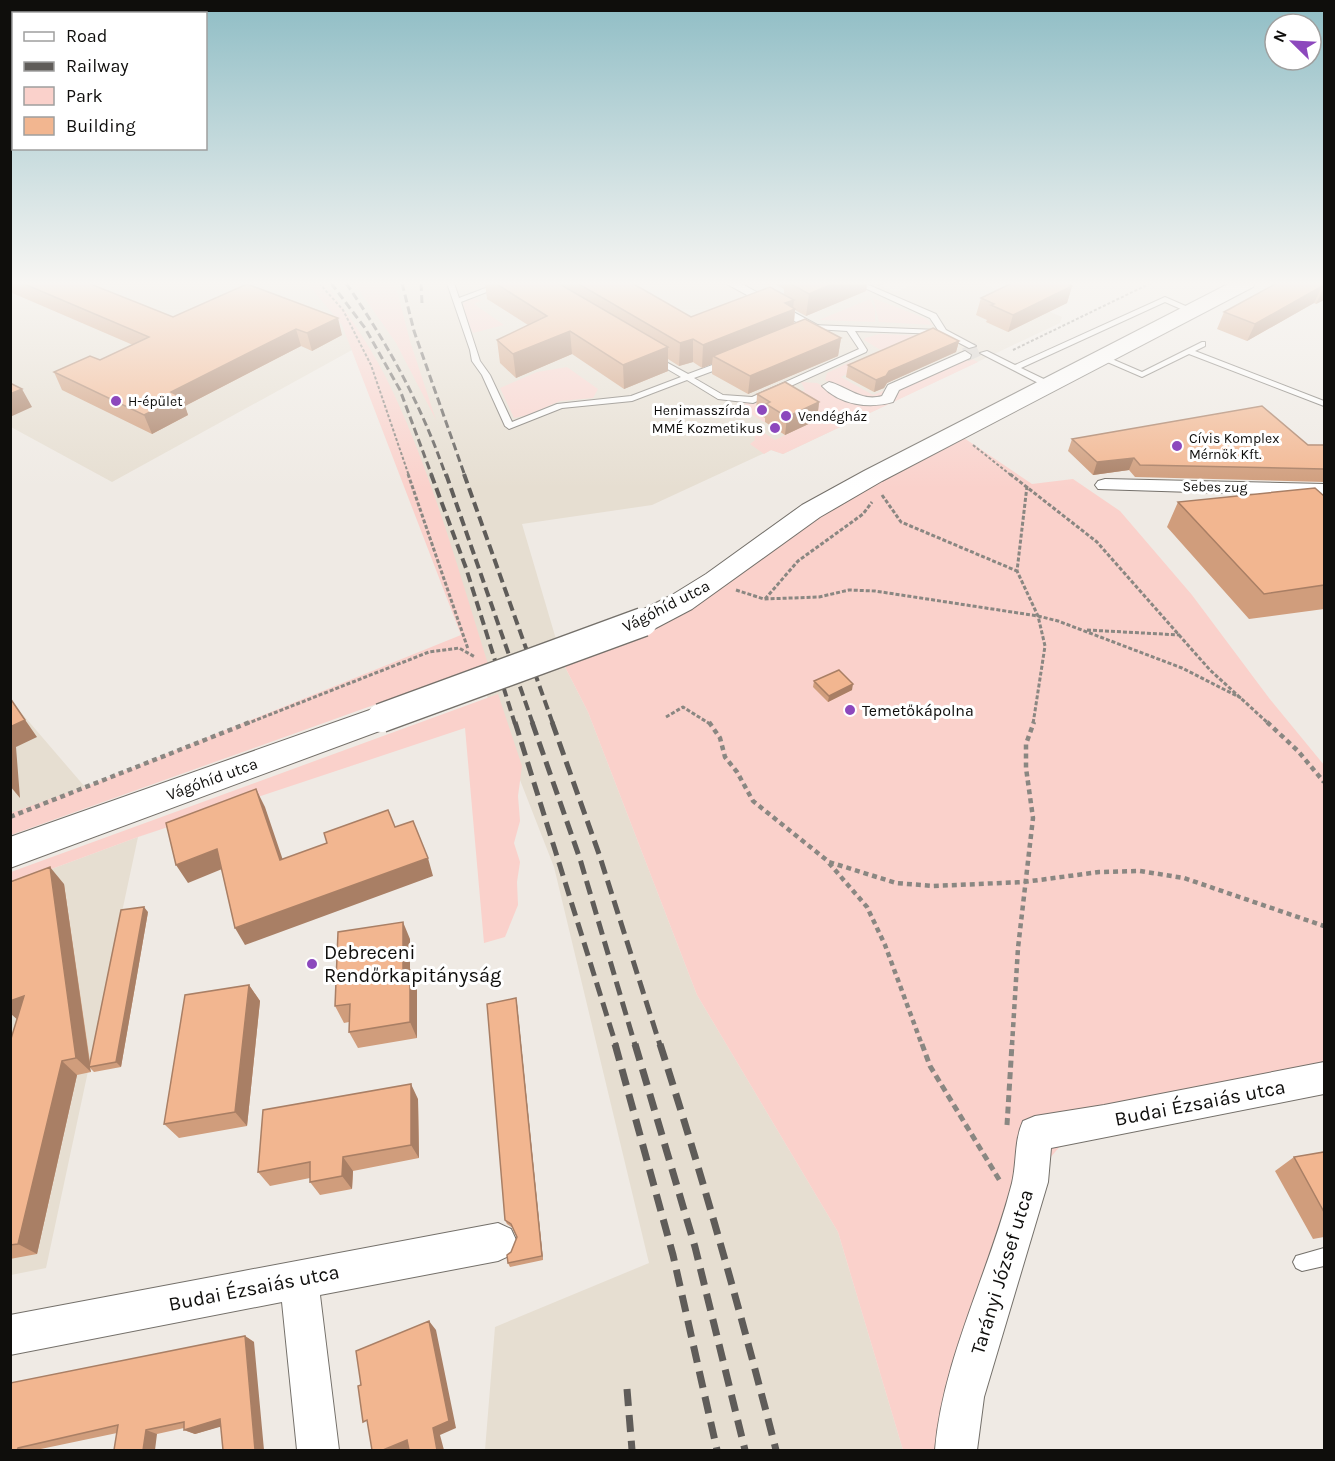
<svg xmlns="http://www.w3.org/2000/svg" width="1335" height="1461" font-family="Karla,sans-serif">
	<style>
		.built { fill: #e6ded1 }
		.green { fill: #fad1cb }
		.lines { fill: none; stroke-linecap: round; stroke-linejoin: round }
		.pedestrian-tunnel { stroke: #cdc9c4; stroke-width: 14; stroke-dasharray: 14 7; stroke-linecap: butt }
		.service-casing { stroke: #74706a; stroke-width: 2 }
		.pedestrian-casing { stroke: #74706a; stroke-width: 2 }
		.minor-casing { stroke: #74706a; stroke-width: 2 }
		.secondary-casing { stroke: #74706a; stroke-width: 2 }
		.path-far3 { stroke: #8a8782; stroke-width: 2; stroke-dasharray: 3 2; stroke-linecap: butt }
		.path-far2 { stroke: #8a8782; stroke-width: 3; stroke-dasharray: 4 2; stroke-linecap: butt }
		.path-far1 { stroke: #8a8782; stroke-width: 4.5; stroke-dasharray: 5 4; stroke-linecap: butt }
		.path { stroke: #8a8782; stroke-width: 5; stroke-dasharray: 7 4.5; stroke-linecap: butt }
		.service { fill: #fff; fill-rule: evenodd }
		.pedestrian { fill: #fff; fill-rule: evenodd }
		.minor { fill: #fff; fill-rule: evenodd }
		.secondary { fill: #fff; fill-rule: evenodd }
		.rail-far3 { stroke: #5f5c59; stroke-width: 3; stroke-dasharray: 8 4; stroke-linecap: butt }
		.rail-far2 { stroke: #5f5c59; stroke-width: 4; stroke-dasharray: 10 5; stroke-linecap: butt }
		.rail-far1 { stroke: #5f5c59; stroke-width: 5; stroke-dasharray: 14 7; stroke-linecap: butt }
		.rail { stroke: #5f5c59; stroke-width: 7; stroke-dasharray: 17 9; stroke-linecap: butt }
		.secondary-bridge-casing { stroke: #74706a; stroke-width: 31; stroke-linecap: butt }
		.secondary-bridge { stroke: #fff; stroke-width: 28 }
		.wall { fill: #d09d7c }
		.shaded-wall { fill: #a97f65 }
		.building { fill: #f2b690; stroke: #a97f65; stroke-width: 1.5 }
		.poi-dot { fill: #8c48bd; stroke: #fff; stroke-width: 2 }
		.labels { text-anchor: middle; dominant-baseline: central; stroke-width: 6; stroke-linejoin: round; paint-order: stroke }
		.far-poi-label { font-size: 14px; fill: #0f0e0c; stroke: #fff; text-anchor: start }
		.far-street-label { font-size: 14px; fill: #0f0e0c; stroke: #fff }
		.street-label { font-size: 16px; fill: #0f0e0c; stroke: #fff }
		.poi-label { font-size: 16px; fill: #0f0e0c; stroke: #fff; text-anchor: start }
		.near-poi-label { font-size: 20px; fill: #0f0e0c; stroke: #fff; text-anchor: start }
		.near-street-label { font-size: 20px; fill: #0f0e0c; stroke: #fff }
	</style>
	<rect width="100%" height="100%" fill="#efeae4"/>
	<path class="built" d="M14,283H874L895,292L918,283H982L1062,317L1060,323L783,454L771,450L652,505L522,524L563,663L588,712L697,995L838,1232L903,1450H485L495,1327L649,1263L554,867L352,350L112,482L11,427L10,285Z
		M10,701L12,702L85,787L11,813Z
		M138,837L46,1268L11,1275V884Z"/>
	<path class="green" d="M307,283H325C351,318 375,353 393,392C432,475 460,575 488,664L11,835L10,813L85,787L461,635L342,325Z
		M354,283H395L410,341L436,420L396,343Z
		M476,298L481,301L474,304L504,325L473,333L461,306L465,301Z
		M873,298L927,319L933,325L879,322Z
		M870,299L875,310V322L819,320Z
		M879,334L929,336L889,355L864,340L865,338Z
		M968,357L978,362L783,454L771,450L764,454L750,444L755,440L754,432L758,429L775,440L816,420L756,412L768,420L764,422L746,411L745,403L767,399L770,406L805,390L801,382L817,383L859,404H883L896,390Z
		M850,362L859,368L841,377L873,395L888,389L887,394L879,400L855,397L825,380L827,373Z
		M567,367L598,389L593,398L560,401L528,415L514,418L500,388L537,372Z
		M964,438L1032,484L1073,479L1120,511L1192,595L1269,698L1324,765V1078L1076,1127L1030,1182L963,1397L956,1450H903L838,1232L697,995L588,712L563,663L821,516L891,473Z
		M498,694L522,766L518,796L520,821L514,843L520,862L517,882L518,905L505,937L484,943L465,728L138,837L11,884V872Z"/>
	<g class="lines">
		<path class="pedestrian-tunnel" d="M965,355L978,349"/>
		<defs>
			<path id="service" d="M447,283H454L459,298L499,283H510L461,302L480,361L490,375L512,422L557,404L631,396L681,377L652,360L651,358L655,356L688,374L723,361H729V365L694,378L723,395L752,397L859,349L847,331L816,329L806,333L802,331L812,325L938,330L930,318L854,283H864L936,314L946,330L976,346L969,348L942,334L855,331L867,350L866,352L753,403L718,399L687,380L632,401L562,408L509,429L505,426L482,375L472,361L470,350Z
				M1165,297L1197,311L1190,313L1165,302L1021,368L1052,383V387H1046L980,353L987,351L1015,365Z
				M1202,342H1205V346L1195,351L1324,401V406L1189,354L1142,377L1098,358L1105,356L1142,372Z
				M1324,1248V1266L1302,1271L1296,1268L1293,1262L1296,1256Z"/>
			<path id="pedestrian" d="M725,283H740L821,327L819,330H811Z
				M965,351L971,355L970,358L899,390L893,402C869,409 840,405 822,386L829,382C848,387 861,402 882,396L888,385Z"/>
			<path id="minor" d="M1105,479L1324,484V496L1098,489L1095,485L1098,481Z
				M1324,1062V1094L1051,1148L1048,1182L984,1397L977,1450H935C943,1358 989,1273 1012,1183C1017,1162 1014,1141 1023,1121L1035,1116L1104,1105Z
				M498,1223L511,1229L517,1242L511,1255L498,1261L320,1295L339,1450H297L282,1302L10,1355V1315Z"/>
			<path id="secondary" d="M1230,283H1255L1253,287L882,481L820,517L692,609L654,629L643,632L632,629L628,622L632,615L672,595L706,574L802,505L864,471Z
				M381,706L393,710L397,718L393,726L10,868V837Z"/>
		</defs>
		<use href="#service" class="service-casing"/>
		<use href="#pedestrian" class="pedestrian-casing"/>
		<use href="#minor" class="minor-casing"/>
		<use href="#secondary" class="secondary-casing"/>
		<path class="path-far3" d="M319,283L343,310L371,365L409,476
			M1013,350L1151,283
			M973,445L1012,476"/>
		<path class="path-far2" d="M408,474L468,649
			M1010,474L1097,542L1210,670L1269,724
			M1027,486L1017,571L1038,616L1045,646L1033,724
			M882,495L901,522L1017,571
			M736,590L764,599L819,597L849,590L875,591L1038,616L1058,621L1182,668L1241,698
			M765,599L798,561L863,514L872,502
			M1087,630L1180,635
			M666,717L683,707L710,724
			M246,724L429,652L459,648L475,657"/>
		<path class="path-far1" d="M709,722L720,738L725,757L737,772L753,801L829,862L896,883L933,886L1024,882L1099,872L1140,871L1184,878L1324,926
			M1267,722L1298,751L1324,782
			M10,817L250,722
			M829,863L867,907L885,945L922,1045
			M1012,1045L1018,948L1033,818L1026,768V744L1034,722"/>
		<path class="path" d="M922,1044L930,1066L1000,1181
			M1007,1125L1012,1044"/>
		<use href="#service" class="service"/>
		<use href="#pedestrian" class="pedestrian"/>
		<use href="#minor" class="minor"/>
		<use href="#secondary" class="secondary"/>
		<path class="rail-far3" d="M331,283L365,328L400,390L432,476
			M346,283C389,346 421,404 446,476
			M402,283L414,331L465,476
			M421,283L422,303"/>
		<path class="rail-far2" d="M431,474L466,568L515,724
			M446,474L533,724
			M464,474L553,724"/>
		<path class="rail-far1" d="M515,722L616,1045
			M532,722L580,859L635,1045
			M552,722L599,854L660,1045"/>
		<path class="rail" d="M615,1044L673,1255L717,1450
			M635,1044L695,1247L745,1450
			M660,1044C703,1178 741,1313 776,1450
			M627,1389L632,1450"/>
		<defs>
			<path id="secondary-bridge" d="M381,718L643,622"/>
		</defs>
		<use href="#secondary-bridge" class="secondary-bridge-casing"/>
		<use href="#secondary-bridge" class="secondary-bridge"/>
	</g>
	<path class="wall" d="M10,283H88L173,317L247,284L342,335L312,351L301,346L185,406L188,415L152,434L62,390L54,372L100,360L133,345L10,292Z
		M485,283H632L691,317L784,294V289L773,283H867L866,291L806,316L795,310L794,324L841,338L838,356L748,394L712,374V364L702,368L693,362L679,366L668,359V371L624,389L572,354L516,378L500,363L497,340L528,325L487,299Z
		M871,283H886L878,286Z
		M1324,283V300L1316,304L1314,303L1247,341L1217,329L1224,312Z
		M1072,286L1067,303L1008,332L986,322L987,320L976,315L981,298Z
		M959,341L956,352L887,383L884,388L874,392L846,377L848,365Z
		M757,394L819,402L817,420L785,435L765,422V418L756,413Z
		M1072,439L1324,445V482L1135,477L1129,470L1093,475L1068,451Z
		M1324,496V609L1249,619L1167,527L1178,502Z
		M814,681L852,690L828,702L813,687Z
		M10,882L64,884L90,1062L148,912L121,1067L94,1072L90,1068L91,1072L77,1075L37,1254L10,1259V1042L17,1019L10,1013Z
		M410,939V970L417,987V1038L358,1048L349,1032V1022L344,1023L335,1006Z
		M249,985L260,1001L247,1126L179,1138L164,1124Z
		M516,998L517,1004L543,1260L510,1267L508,1263L517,1237L513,1228L507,1224L505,1220Z
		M418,1099L419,1158L353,1171L352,1189L320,1195L310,1182V1178L270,1186L258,1172Z
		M1324,1152V1237L1313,1239L1275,1171L1294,1157Z
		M245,1336L254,1342L221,1426L195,1434L184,1430V1428L157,1434L117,1433L36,1450H10Z"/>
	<path class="shaded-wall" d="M834,283H867L866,291L806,316L809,294Z
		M878,283H886L878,286Z
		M1072,286L1067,303L1008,332L1013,315Z
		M1322,286L1314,303L1247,341L1255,324Z
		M1324,287V300L1316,304Z
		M794,300L793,309H795L793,331L713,356L712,364L702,368L703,345L785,303Z
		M338,318L342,335L312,351L307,333Z
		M296,329L301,346L185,406L188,415L152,434L144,415L171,392Z
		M570,331L572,354L516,378L513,354Z
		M841,338L838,356L748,394L750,376Z
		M693,339V362L679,366L680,343Z
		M959,341L956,352L887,383L884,388L874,392L876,380L889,371Z
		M668,347V371L624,389L623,365Z
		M22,389L32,407L10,417V394Z
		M819,402L817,420L785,435L787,417Z
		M1134,458L1129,470L1093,475L1097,462Z
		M853,684L852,690L828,702L829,696Z
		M10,698L37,737L16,747L20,798L10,786Z
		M256,789L265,807L289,878L280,860Z
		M217,849L227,867L188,883L176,865Z
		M428,858L433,876L245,945L235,928Z
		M50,867L64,884L90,1066L89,1067L90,1068L91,1072L76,1058Z
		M144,907L148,912L121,1067L116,1062Z
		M403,922L410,939V970L417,987V1038L410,1022L403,971Z
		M249,985L260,1001L247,1126L235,1112Z
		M24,996L18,1020L10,1013V1001Z
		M516,998L517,1004L543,1260L542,1256Z
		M62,1061L77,1075L37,1254L18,1244Z
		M411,1084L418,1099L419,1158L411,1145Z
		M343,1157L353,1171L352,1189L342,1176Z
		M429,1321L436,1330L456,1428L440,1435L444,1450H437L433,1428Z
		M245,1336L254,1342L264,1450H255Z
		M220,1419L230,1424L195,1434L184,1430Z
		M146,1430L157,1434L155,1450H143Z
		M407,1440L415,1446L405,1450H383Z
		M18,1448L29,1450H17Z"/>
	<path class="building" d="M22,283H88L173,317L247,284L338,318L307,333L296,329L171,392L181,397L144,415L54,372L90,356L100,360L149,337Z
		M495,283H558L668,347L623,365L570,331L513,354L497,340L547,316Z
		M577,283H632L691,317L770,287L794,300L785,303L795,309L703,345L693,339L680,343Z
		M789,283H834L809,294Z
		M1012,283H1067L1072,286L1013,315L991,305L994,304L981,298Z
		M1277,283H1324V287L1322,286L1255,324L1224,312Z
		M805,319L841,338L750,376L713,356Z
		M933,328L959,341L889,371L886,376L876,380L848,365Z
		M785,382L819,402L787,417L766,404L770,402L757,394Z
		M10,383L22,389L10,394Z
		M1262,406L1308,445H1324V469L1140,465L1134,458L1097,462L1072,439Z
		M1315,488L1324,496V585L1264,594L1178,502Z
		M839,670L853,684L829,696L814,681Z
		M10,698L25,720L10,727Z
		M256,789L280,860L327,843L324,833L388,810L395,827L413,821L428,858L235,928L217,849L176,865L166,823Z
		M50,867L76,1058L62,1061L18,1244L10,1245V1042L24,996L10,1001V882Z
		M144,907L116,1062L89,1067L121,910Z
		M403,922V971L410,970V1022L349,1032L350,1004L335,1006L338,932Z
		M249,985L235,1112L164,1124L185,995Z
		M516,998L542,1256L508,1263L507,1255L511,1252L517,1237L511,1224L505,1220L487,1004Z
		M411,1084V1145L343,1157L342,1176L310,1182V1162L258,1172L263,1110Z
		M1324,1152V1212L1294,1157Z
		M429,1321L449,1421L433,1428L437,1450H409L407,1440L383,1450H372L367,1420L363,1422L358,1386L361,1385L356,1351Z
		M245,1336L255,1450H223L220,1419L184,1430V1422L146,1430L143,1450H114L118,1425L18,1448L17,1450H10V1383Z"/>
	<linearGradient id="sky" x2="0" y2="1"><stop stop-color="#8fbdc5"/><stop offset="0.58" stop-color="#f8f6f3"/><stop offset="1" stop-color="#f8f6f3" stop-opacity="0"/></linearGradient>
	<rect width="1335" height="488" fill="url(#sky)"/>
	<g class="poi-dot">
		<circle cx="116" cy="401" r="6"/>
		<circle cx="762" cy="410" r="6"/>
		<circle cx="786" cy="416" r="6"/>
		<circle cx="775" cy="428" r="6"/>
		<circle cx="1177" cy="446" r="6"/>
		<circle cx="850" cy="710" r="6"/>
		<circle cx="312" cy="964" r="6"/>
	</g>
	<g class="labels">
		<g class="far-poi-label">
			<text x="128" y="401">H-épület</text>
			<text x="750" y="410" text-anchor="end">Henimasszírda</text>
			<text x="798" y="416">Vendégház</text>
			<text x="763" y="428" text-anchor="end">MMÉ Kozmetikus</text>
			<text x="1189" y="438">Cívis Komplex<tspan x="1189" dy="16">Mérnök Kft.</tspan></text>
		</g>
		<g class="far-street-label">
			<text transform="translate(1215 487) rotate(1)">Sebes zug</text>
		</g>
		<g class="street-label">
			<text transform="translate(666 606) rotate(-27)">Vágóhíd utca</text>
			<text transform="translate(212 779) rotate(-20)">Vágóhíd utca</text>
		</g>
		<g class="poi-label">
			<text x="862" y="710">Temetőkápolna</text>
		</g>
		<g class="near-poi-label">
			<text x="324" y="952">Debreceni<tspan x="324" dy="23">Rendőrkapitányság</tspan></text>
		</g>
		<g class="near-street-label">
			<text transform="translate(1200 1103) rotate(-11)">Budai Ézsaiás utca</text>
			<text transform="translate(1002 1272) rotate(-73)">Tarányi József utca</text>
			<text transform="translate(254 1288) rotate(-11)">Budai Ézsaiás utca</text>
		</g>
	</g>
	<rect width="1335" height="1461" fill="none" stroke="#0f0e0c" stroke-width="24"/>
	<rect x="12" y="12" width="195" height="138" fill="#ffffff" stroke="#9f9f9e" stroke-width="1.5"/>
	<rect x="24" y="32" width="30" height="9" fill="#ffffff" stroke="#9f9f9e" stroke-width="1.5"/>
	<text x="66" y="42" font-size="18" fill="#0f0e0c">Road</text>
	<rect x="24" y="62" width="30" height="9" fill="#5f5c59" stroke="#9f9f9e" stroke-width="1.5"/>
	<text x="66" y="72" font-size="18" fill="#0f0e0c">Railway</text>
	<rect x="24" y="87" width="30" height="18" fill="#fad1cb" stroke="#9f9f9e" stroke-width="1.5"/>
	<text x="66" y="102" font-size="18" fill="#0f0e0c">Park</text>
	<rect x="24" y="117" width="30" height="18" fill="#f2b690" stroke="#9f9f9e" stroke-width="1.5"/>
	<text x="66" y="132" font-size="18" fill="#0f0e0c">Building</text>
	<g transform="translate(1293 42) rotate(294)"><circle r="28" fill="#ffffff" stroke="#9f9f9e" stroke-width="1.5"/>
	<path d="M0-4.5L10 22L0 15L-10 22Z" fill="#8c48bd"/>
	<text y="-9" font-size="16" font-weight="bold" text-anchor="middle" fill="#0f0e0c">N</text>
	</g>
</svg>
